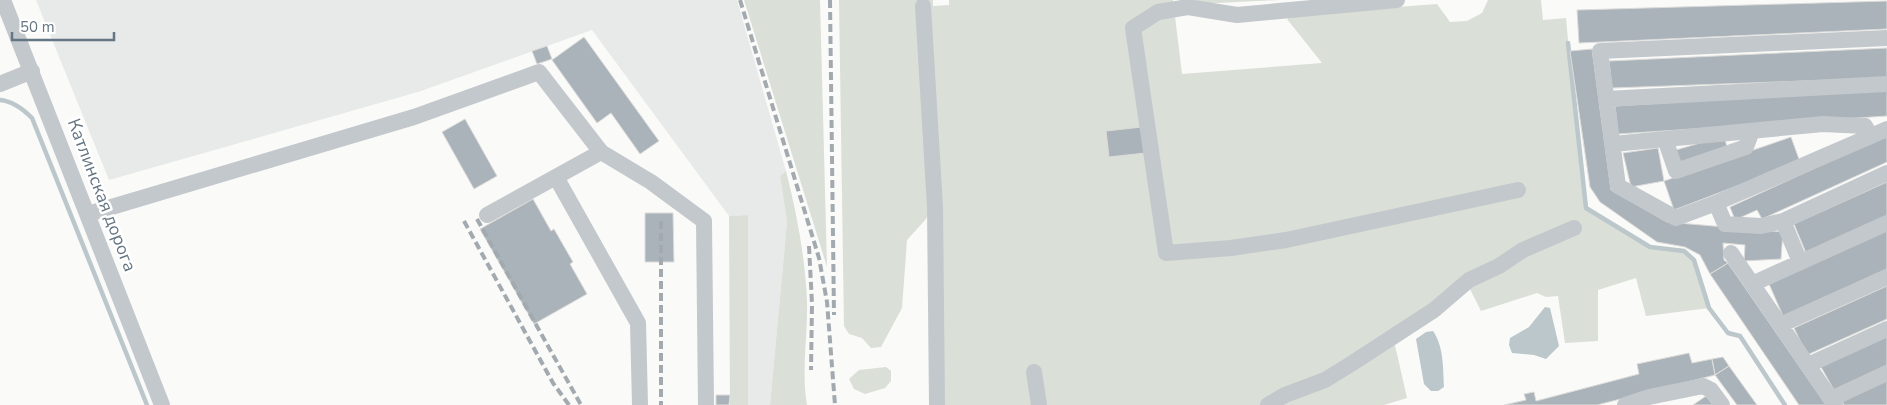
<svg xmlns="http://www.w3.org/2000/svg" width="1887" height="405" font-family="'Nunito Sans',sans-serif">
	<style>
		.built { fill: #e8e9e9 }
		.green { fill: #dadfd7 }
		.water { fill: #bbc7cb }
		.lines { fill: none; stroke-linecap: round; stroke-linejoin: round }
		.stream { stroke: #bbc7cb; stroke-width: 4.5 }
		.building { fill: #aab3b9; stroke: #dcdcda }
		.minor { stroke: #c3c8cc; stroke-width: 16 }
		.rail { stroke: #a2aab0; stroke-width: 4; stroke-dasharray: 8 4; stroke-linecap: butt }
		.labels { text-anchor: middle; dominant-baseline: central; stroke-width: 5; stroke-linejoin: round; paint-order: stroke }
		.street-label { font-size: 18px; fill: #657683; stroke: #fff }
	</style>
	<rect width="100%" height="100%" fill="#fafaf8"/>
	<path class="built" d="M36,0H737L786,171L780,176L787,222L770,405H748V215L729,216L592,30L418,92L109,180Z"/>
	<path class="green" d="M744,0H820L827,267Z
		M839,0H933V6L949,5V0H1173L1182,74L1322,63L1287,19L1292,15L1437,4L1450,22L1467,21L1482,13L1488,0H1541L1543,20L1566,18L1580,172L1586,208L1650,247L1684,251L1694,260L1709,308L1646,316L1636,278L1598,290V341L1565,343L1558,296L1546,297L1537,293L1481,311L1469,287L1394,341L1407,398L1384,405H944L934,200L926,219L907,240L902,308L881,347L871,348L862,338L849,334L844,326Z
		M1196,0H1279L1197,4Z
		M786,171C797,214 805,257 807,301C808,336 801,370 807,405H770L787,222L780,176Z
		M748,215V405H730L729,216Z
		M886,367L891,371V381L885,388L865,394L854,389L849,379L859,370Z"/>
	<path class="water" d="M1545,307L1550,308L1559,346L1546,359L1534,355L1512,353L1509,345L1510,338L1529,327Z
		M1433,331C1444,347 1443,369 1444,387L1438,391H1431L1424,384L1416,339L1426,332Z"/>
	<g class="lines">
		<path class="stream" d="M1568,43L1586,208L1650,247L1684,251L1694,260L1709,308L1728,333L1740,336L1785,405
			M0,100C13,101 23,109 32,118L147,405"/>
	</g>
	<path class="building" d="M1887,1V29L1579,43L1577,10Z
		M584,37L659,141L640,154L611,113L597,123L552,60Z
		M547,46L552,59L537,64L532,51Z
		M1887,48V78L1612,88L1609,61Z
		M1592,49L1611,190L1667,222L1783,232L1781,259L1744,261L1745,245L1723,243L1724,260L1728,263L1710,274L1700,255L1685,247L1657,242L1600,202L1590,187L1570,51Z
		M1887,89V116L1618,134L1615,106Z
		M465,119L497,176L474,189L442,132Z
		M1142,127L1145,153L1109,157L1106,131Z
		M1887,135V162L1762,219L1757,210L1735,220L1730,207Z
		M1724,136L1727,147L1680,163L1676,150Z
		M1791,137L1800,162L1674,210L1664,181Z
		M1658,148L1664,181L1631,187L1623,153Z
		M1887,182V216L1806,253L1794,224Z
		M533,199L551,231L554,229L573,262L570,264L587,294L534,324L480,229Z
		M645,213H673L674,262H645Z
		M1887,230V269L1783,316L1769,284Z
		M1728,263L1826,405H1799L1710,274Z
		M1887,286V319L1807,355L1794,328Z
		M1887,336V365L1834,390L1821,367Z
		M1689,353L1692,363L1712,359L1715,375L1597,405H1504L1526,400L1524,394L1534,392L1536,401L1639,374L1637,364Z
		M1723,357L1729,366L1715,375L1712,359Z
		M1729,366L1757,405H1737L1715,375Z
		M1887,378V405H1844L1841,399Z
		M716,395H730L729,405H716Z
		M1706,396L1713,405H1693Z"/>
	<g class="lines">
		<path class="minor" d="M3,0L162,405
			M1397,0L1237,15L1188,7L1158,12L1133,28L1166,253L1231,248L1286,240L1518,190
			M923,6L935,207L937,405
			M1887,38L1600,51L1618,186L1676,218L1716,203L1887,129
			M0,84L32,71
			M1606,99L1887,84
			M1665,139L1676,171L1746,147L1752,131
			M1613,144L1823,124L1865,126L1871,136
			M556,177L638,323L640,405
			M1716,203L1725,224L1761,226L1783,221L1887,173
			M88,214L414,117L539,72L601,152L651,182L704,221L706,405
			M487,215L601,152
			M1783,221L1800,262
			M1731,253L1835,405
			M1752,284L1887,223
			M1780,325L1887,277
			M1808,365L1887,329
			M1034,372L1039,405
			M1831,399L1887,373
			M1268,405L1285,395L1325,380L1351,364L1434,310L1469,280L1499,266L1523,250L1574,228
			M1625,405L1649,397L1703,386L1711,390L1722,405"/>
		<path class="rail" d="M740,0L819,258L827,302L835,405
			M830,0L834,315
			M477,219L581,405
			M464,221L553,383L569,405
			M661,221V405
			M809,246L812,304L811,370"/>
	</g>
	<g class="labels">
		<g class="street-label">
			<text transform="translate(102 195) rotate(69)">Катлинская дорога</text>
		</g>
	</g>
	<path d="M12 32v8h102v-8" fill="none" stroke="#657683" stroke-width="2.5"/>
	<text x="20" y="32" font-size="15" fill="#657683" stroke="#ffffff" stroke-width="4" paint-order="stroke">50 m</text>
</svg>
